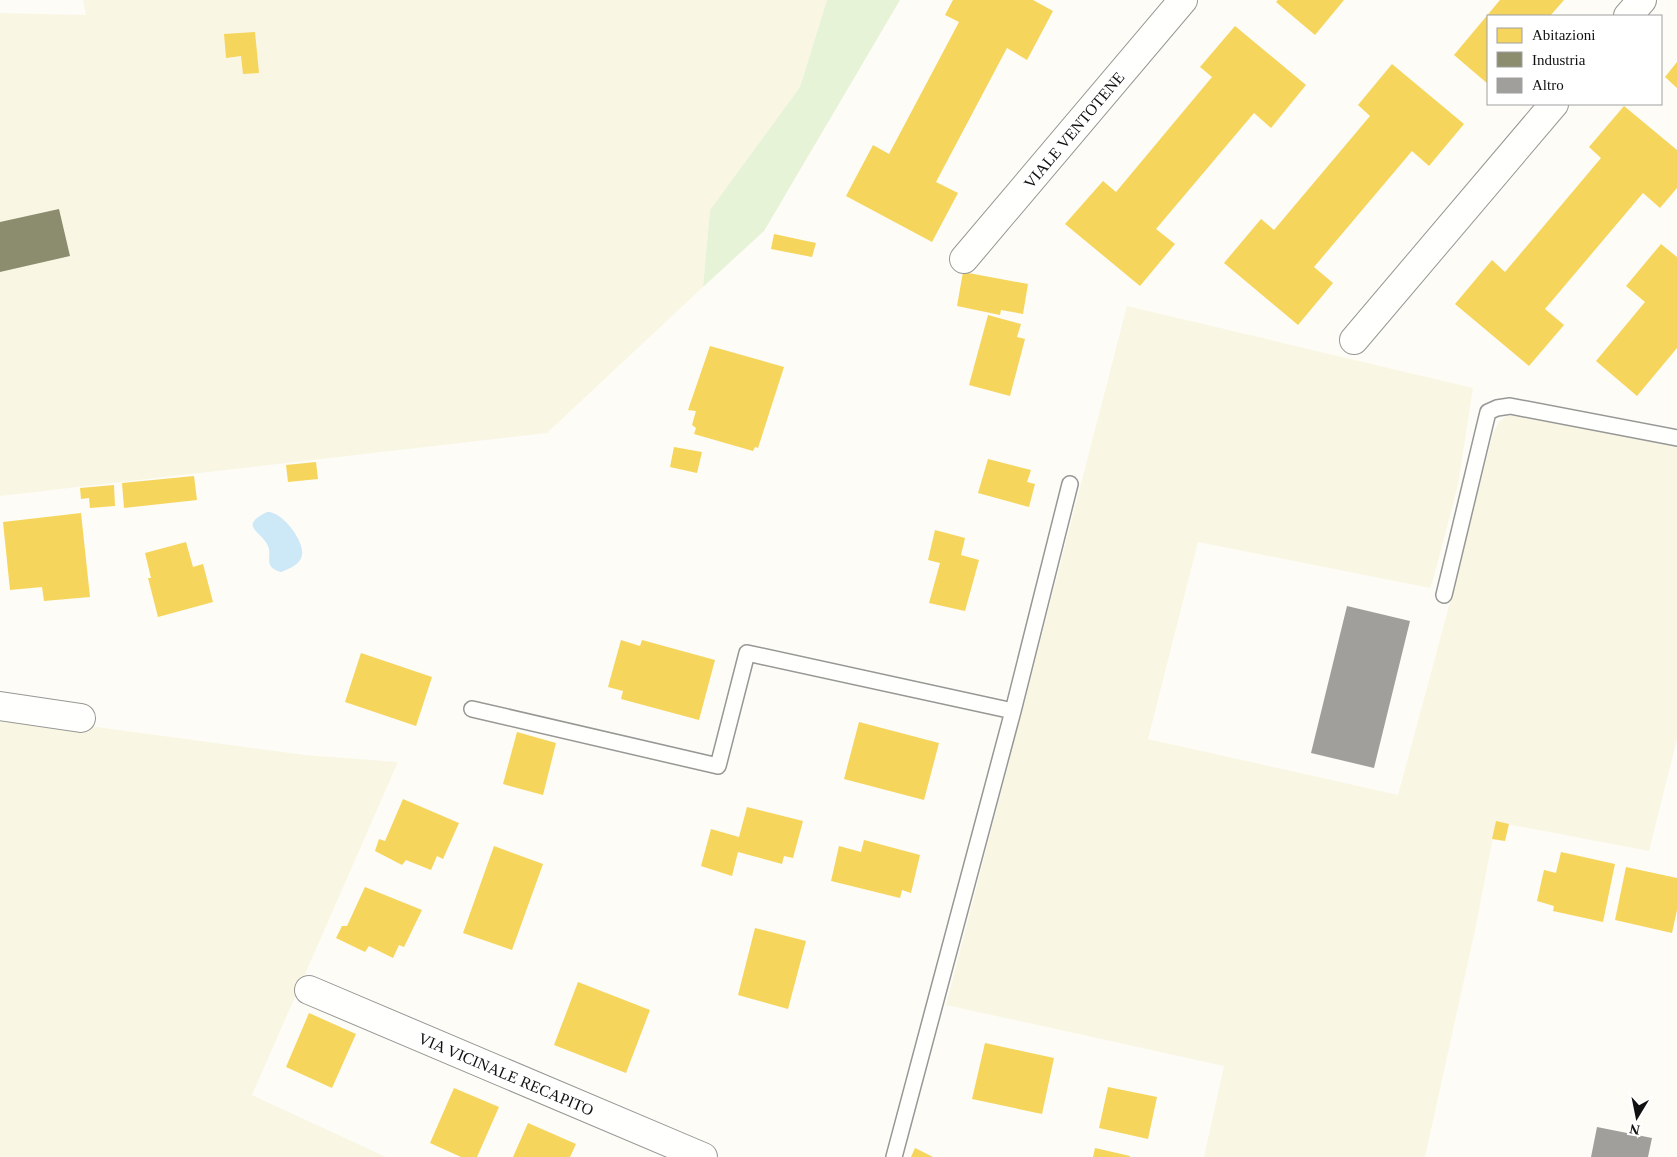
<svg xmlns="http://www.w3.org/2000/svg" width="1677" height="1157" font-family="Georgia,serif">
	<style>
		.farmland { fill: #f9f7e4 }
		.green { fill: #e7f3d7 }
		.water { fill: #cde8f7 }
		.homes { fill: #f6d55c }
		.industry { fill: #8c8c6e }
		.building { fill: #a19f9c }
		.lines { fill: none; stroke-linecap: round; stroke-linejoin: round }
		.service-casing { stroke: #979795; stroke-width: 18 }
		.minor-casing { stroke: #979795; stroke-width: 30 }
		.service { stroke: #fffffe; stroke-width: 15 }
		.minor { stroke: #fffffe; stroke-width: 28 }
		.labels { text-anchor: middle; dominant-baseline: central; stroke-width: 5; stroke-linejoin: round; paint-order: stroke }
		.street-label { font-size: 16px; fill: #111; stroke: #fff }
	</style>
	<rect width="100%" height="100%" fill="#fdfcf7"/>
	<path class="farmland" d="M83,0H827L800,87L710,210L703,287L547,433L0,496V13L86,15Z
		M1127,306L1473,388L1458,485L1433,580L1430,588L1198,542L1148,739L1398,795L1452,595L1493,433L1499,422L1506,416L1521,415L1677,447V739L1649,851L1496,822L1475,930L1425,1157H1204L1224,1066L946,1005Z
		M0,714L305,755L398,762L252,1095L386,1157H0Z"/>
	<path class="green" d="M827,0H900L764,231L703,287L710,210L800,87Z"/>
	<path class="water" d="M267,512C281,510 305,541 302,555C301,564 289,569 281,572C261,566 274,556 267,544C259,530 239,526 267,512Z"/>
	<path class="homes" d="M953,0H1033L1053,11L1027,60L1007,48L936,182L958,193L932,242L846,196L873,145L889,154L959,22L945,15Z
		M1278,0H1344L1315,35L1276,2Z
		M1500,0H1564L1550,16H1488V84L1454,55Z
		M1235,26L1306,85L1271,128L1254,113L1156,229L1175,244L1140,286L1065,224L1103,181L1116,192L1212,77L1200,67Z
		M255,32L259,73L243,74L241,56L226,58L224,34Z
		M1677,62V88L1665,77Z
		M1392,64L1464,124L1429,166L1412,151L1314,267L1333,283L1298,325L1224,263L1261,219L1274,230L1370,116L1358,105Z
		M1624,106L1677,150V188L1660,208L1643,193L1545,309L1564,325L1529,366L1455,304L1492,260L1505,272L1601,158L1589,147Z
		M774,234L816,243L812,257L771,249Z
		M1661,244L1677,257V348L1637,396L1596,361L1645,302L1626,286Z
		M963,272L1028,284L1023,314L1001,310L1000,315L957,306Z
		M988,315L1021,324L1017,337L1025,339L1010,396L969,385Z
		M710,346L784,367L758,448L755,447L753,451L694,434L696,428L692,425L696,411L688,410Z
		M674,447L702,452L697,473L670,467Z
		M988,459L1031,470L1027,482L1035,484L1029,507L978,493Z
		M316,462L318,479L288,482L286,465Z
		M194,476L197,500L124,508L122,483Z
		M114,485L115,506L90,508L89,498L81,499L80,488Z
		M81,513L90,597L44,601L42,587L10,590L3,522Z
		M935,530L965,538L961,555L979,560L965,611L929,603L940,563L928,560Z
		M186,542L193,567L203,564L213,602L158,617L148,578H151L145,553Z
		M621,640L640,646L642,640L715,660L699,720L621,699L623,691L608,687Z
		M361,653L432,677L416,726L345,702Z
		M859,722L939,743L924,800L844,779Z
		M517,732L556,743L543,795L503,784Z
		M403,799L459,823L443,859L437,856L431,870L406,860L402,865L375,851L379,839L385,841Z
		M747,807L803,821L793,858L784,856L782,864L738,852L732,876L701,866L711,829L739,837Z
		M1496,821L1509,824L1505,841L1492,839Z
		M864,840L920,855L911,893L902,890L900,898L831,881L839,846L861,852Z
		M494,846L543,864L512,950L463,933Z
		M1561,852L1615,864L1603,922L1553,911L1554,906L1537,901L1544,870L1556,873Z
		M1626,867L1677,878V910L1672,933L1615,920Z
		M365,887L422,910L404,947L399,945L393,958L369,946L365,952L336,938L342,926H347Z
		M755,928L806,941L788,1009L738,995Z
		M578,982L650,1010L626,1073L554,1045Z
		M309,1013L356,1034L332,1088L286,1067Z
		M985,1043L1054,1058L1042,1114L972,1099Z
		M1108,1087L1157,1097L1148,1139L1099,1128Z
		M454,1088L499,1107L477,1157H461L430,1143Z
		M528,1123L576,1144L570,1157H513Z
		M915,1148L933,1157H911Z
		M1095,1148L1130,1156V1157H1093Z"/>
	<path class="industry" d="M59,209L70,256L0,272V222Z"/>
	<path class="building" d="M1347,606L1410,621L1374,768L1311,753Z
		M1597,1127L1652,1138L1648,1157H1591Z"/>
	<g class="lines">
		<defs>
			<path id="service" d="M1444,595L1488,412L1497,408L1510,406L1677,438
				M472,709L718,766L747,653L1013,711
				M894,1157L1013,711L1070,484"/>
			<path id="minor" d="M1628,16L1642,0
				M964,259L1183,0
				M1354,340L1554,104
				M0,706L81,718
				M309,990L703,1157"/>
		</defs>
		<use href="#service" class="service-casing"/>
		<use href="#minor" class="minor-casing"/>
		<use href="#service" class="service"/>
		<use href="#minor" class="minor"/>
	</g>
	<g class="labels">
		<g class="street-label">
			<text transform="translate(1074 130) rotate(-50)">VIALE VENTOTENE</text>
			<text transform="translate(506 1074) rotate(23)">VIA VICINALE RECAPITO</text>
		</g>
	</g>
	<rect x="1487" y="15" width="175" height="90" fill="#ffffff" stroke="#a0a0a0"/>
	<rect x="1497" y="28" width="25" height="15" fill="#f6d55c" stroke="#a0a0a0"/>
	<text x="1532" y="40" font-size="15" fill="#111111">Abitazioni</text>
	<rect x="1497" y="52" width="25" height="15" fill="#8c8c6e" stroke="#a0a0a0"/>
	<text x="1532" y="65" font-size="15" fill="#111111">Industria</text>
	<rect x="1497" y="78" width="25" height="15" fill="#a19f9c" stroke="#a0a0a0"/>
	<text x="1532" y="90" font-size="15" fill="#111111">Altro</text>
	<g transform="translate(1637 1117) rotate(190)" stroke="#ffffff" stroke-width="4" paint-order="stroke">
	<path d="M0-4L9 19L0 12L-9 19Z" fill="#111111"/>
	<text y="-8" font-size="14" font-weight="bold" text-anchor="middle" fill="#111111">N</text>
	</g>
</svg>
